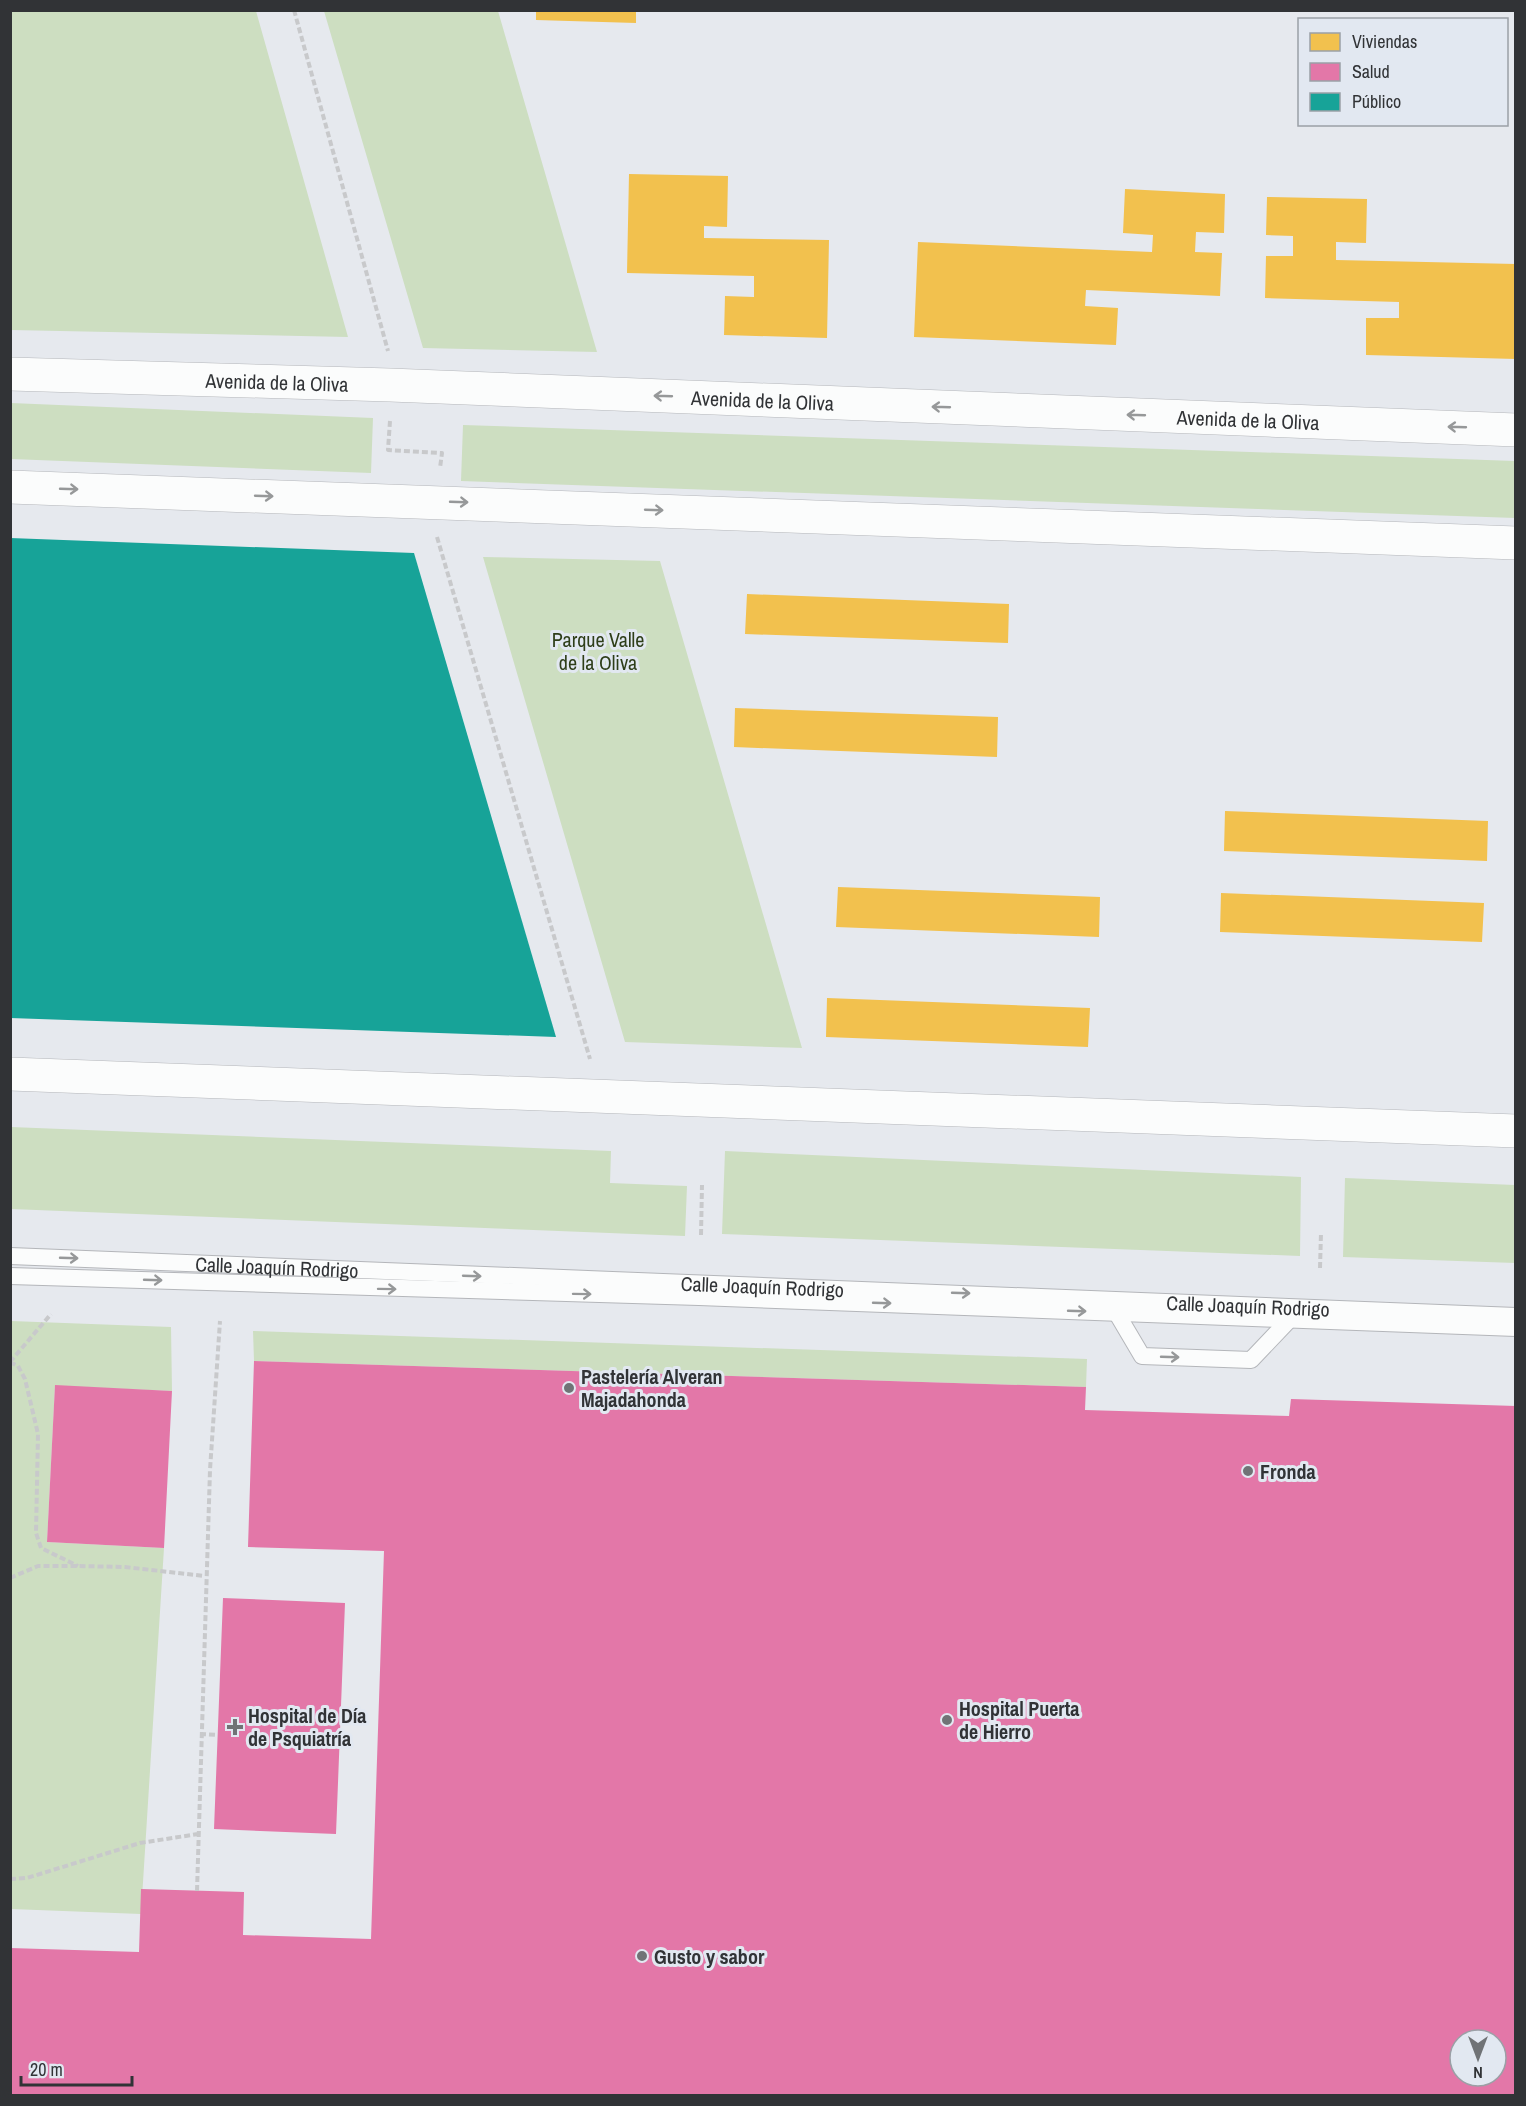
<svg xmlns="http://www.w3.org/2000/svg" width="1526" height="2106" font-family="'Archivo Narrow',sans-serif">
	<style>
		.green { fill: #cddec1 }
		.homes { fill: #f2c14e }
		.health { fill: #e377a8; fill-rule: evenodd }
		.public { fill: #17a398 }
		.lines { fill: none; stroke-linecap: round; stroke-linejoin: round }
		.lane-casing { stroke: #b4b6ba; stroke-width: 18 }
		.street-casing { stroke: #b4b6ba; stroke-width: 34 }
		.path { stroke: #c8c9cb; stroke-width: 4; stroke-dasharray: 6 3; stroke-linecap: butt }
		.lane { stroke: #fbfcfc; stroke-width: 16 }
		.street { stroke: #fbfcfc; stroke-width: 33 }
		.oneway { stroke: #969899 }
		.poi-dot { fill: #707376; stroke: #e2e8f1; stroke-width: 2 }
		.labels { text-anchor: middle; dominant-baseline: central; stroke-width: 6; stroke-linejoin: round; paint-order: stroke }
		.street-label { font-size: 20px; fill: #313336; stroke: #e2e8f1 }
		.park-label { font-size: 20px; fill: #2e3e19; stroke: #e2e8f1 }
		.poi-label { font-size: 20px; font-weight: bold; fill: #313336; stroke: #e2e8f1; text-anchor: start }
	</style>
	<rect width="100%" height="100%" fill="#e6e9ee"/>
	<path class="green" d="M11,10L256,11L348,337L11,330Z
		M324,11H498L597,352L423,348Z
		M11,403L373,418L371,473L11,459Z
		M463,425L1515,461V518L461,481Z
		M483,557L660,561L802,1048L625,1042Z
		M11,1127L611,1151L610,1183L687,1186L685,1236L11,1209Z
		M725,1151L1301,1177L1300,1256L722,1234Z
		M1345,1178L1515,1185V1263L1343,1257Z
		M11,1321L171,1327L172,1391L55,1386L47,1542L164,1548L141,1914L11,1909Z
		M253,1331L1087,1359L1086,1387L254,1361Z"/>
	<path class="homes" d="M536,10H636V23L536,20Z
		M629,174L728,176L727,227L704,226V238L829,240L827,338L724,335L725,296L754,297V276L627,273Z
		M1125,189L1225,194L1224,233L1196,232L1195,252L1222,253L1220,296L1086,290L1085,306L1118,308L1116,345L914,337L918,242L1152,252L1153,235L1123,233Z
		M1267,197L1367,199L1366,243L1336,242V260L1516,264V359L1366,355V318H1399V302L1265,298L1266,256H1293V236L1266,235Z
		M747,594L1009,604L1008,643L745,634Z
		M735,708L998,717L997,757L734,747Z
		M1225,811L1488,821L1487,861L1224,851Z
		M838,887L1100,897L1099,937L836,927Z
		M1221,893L1484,903L1482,942L1220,932Z
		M827,998L1090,1008L1088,1047L826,1037Z"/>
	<path class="health" d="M254,1361L1086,1387L1085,1410L1289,1416L1291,1399L1516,1406V2096H10V1948L139,1952L141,1889L244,1892L243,1935L371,1939L384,1551L248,1547ZM1460,2040H1496V2076H1460Z
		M55,1385L172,1391L164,1548L47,1542Z
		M223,1598L345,1603L336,1834L214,1829Z"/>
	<path class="public" d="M10,538L414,553L556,1037L10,1018Z"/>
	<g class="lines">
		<defs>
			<g id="lane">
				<path id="s1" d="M10,1256L1516,1316"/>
				<path d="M10,1276L699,1297L1516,1328"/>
				<path d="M1116,1312L1142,1356L1251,1360L1290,1319"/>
			</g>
			<g id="street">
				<path id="s2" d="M10,374L390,385L1516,430"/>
				<path d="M10,487L1516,543"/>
				<path d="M10,1074L1516,1131"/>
			</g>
		</defs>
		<use href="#lane" class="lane-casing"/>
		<use href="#street" class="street-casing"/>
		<path class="path" d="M294,10L388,351
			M390,421L388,450L442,453L440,468
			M437,537L590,1059
			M701,1235L702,1185
			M1320,1268L1321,1233
			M10,1362L18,1366L25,1379L38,1434L36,1533L41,1548L78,1566
			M10,1362L51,1314
			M10,1578L38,1566H78L125,1567L205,1576
			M200,1734L218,1735
			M10,1879L27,1878L140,1843L198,1834
			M197,1891L210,1470L220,1321"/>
		<use href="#lane" class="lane"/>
		<use href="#street" class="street"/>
	</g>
	<defs><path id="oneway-shaft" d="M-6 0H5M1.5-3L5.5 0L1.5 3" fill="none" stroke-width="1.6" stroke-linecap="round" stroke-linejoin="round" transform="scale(1.5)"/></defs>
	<g class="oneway">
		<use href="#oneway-shaft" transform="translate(663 396) rotate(-178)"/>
		<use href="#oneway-shaft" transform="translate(941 407) rotate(-178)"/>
		<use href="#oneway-shaft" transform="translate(1136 415) rotate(-178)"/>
		<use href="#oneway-shaft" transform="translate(1457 427) rotate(-178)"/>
		<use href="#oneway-shaft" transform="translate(69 489) rotate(2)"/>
		<use href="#oneway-shaft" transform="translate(264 496) rotate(2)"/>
		<use href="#oneway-shaft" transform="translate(459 502) rotate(2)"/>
		<use href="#oneway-shaft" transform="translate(654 510) rotate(2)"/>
		<use href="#oneway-shaft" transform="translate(69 1258) rotate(2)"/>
		<use href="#oneway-shaft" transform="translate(472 1276) rotate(2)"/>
		<use href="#oneway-shaft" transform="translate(153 1280) rotate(2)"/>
		<use href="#oneway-shaft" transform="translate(387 1289) rotate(1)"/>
		<use href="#oneway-shaft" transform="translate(961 1293) rotate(2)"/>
		<use href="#oneway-shaft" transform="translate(582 1294) rotate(1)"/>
		<use href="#oneway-shaft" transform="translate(882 1303) rotate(2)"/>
		<use href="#oneway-shaft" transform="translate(1077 1311) rotate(2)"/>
		<use href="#oneway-shaft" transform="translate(1170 1357) rotate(2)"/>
	</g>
	<g class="poi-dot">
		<circle cx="569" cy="1388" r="6"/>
		<circle cx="1248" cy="1471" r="6"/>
		<circle cx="947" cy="1720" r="6"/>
		<path d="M232 1718h6v6h6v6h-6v6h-6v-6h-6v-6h6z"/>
		<circle cx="642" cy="1956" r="6"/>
	</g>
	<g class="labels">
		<g class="street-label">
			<text stroke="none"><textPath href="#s2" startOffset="267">Avenida de la Oliva</textPath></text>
			<text stroke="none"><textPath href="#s2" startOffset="753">Avenida de la Oliva</textPath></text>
			<text stroke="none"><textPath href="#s2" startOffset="1239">Avenida de la Oliva</textPath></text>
			<text stroke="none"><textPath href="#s1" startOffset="267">Calle Joaquín Rodrigo</textPath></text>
			<text stroke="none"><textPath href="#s1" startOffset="753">Calle Joaquín Rodrigo</textPath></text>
			<text stroke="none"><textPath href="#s1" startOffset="1239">Calle Joaquín Rodrigo</textPath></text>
		</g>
		<g class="park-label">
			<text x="598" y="639">Parque Valle<tspan x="598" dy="23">de la Oliva</tspan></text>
		</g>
		<g class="poi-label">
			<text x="581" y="1376">Pastelería Alveran<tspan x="581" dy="23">Majadahonda</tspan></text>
			<text x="1260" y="1471">Fronda</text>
			<text x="959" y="1708">Hospital Puerta<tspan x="959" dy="23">de Hierro</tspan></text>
			<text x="248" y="1715">Hospital de Día<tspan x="248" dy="23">de Psquiatría</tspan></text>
			<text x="654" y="1956">Gusto y sabor</text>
		</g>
	</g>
	<rect width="1526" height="2106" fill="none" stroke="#313336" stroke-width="24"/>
	<rect x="1298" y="18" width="210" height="108" fill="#e2e8f1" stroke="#9ba0a6" stroke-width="1.5"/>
	<rect x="1310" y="33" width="30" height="18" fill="#f2c14e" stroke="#9ba0a6" stroke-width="1.5"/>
	<text x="1352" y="48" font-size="18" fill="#313336">Viviendas</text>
	<rect x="1310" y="63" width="30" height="18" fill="#e377a8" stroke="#9ba0a6" stroke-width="1.5"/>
	<text x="1352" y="78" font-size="18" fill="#313336">Salud</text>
	<rect x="1310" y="93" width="30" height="18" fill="#17a398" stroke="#9ba0a6" stroke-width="1.5"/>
	<text x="1352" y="108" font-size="18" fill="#313336">Público</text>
	<g transform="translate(1478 2058) rotate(180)"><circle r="28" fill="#e2e8f1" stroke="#9ba0a6" stroke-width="1.5"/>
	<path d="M0-4.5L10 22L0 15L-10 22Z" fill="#707376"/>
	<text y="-9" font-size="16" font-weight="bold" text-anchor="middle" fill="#313336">N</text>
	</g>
	<path d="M21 2076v9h111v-9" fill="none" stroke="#313336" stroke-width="3"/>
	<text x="30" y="2076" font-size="18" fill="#313336" stroke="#e2e8f1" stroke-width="4.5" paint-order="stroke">20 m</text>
</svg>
